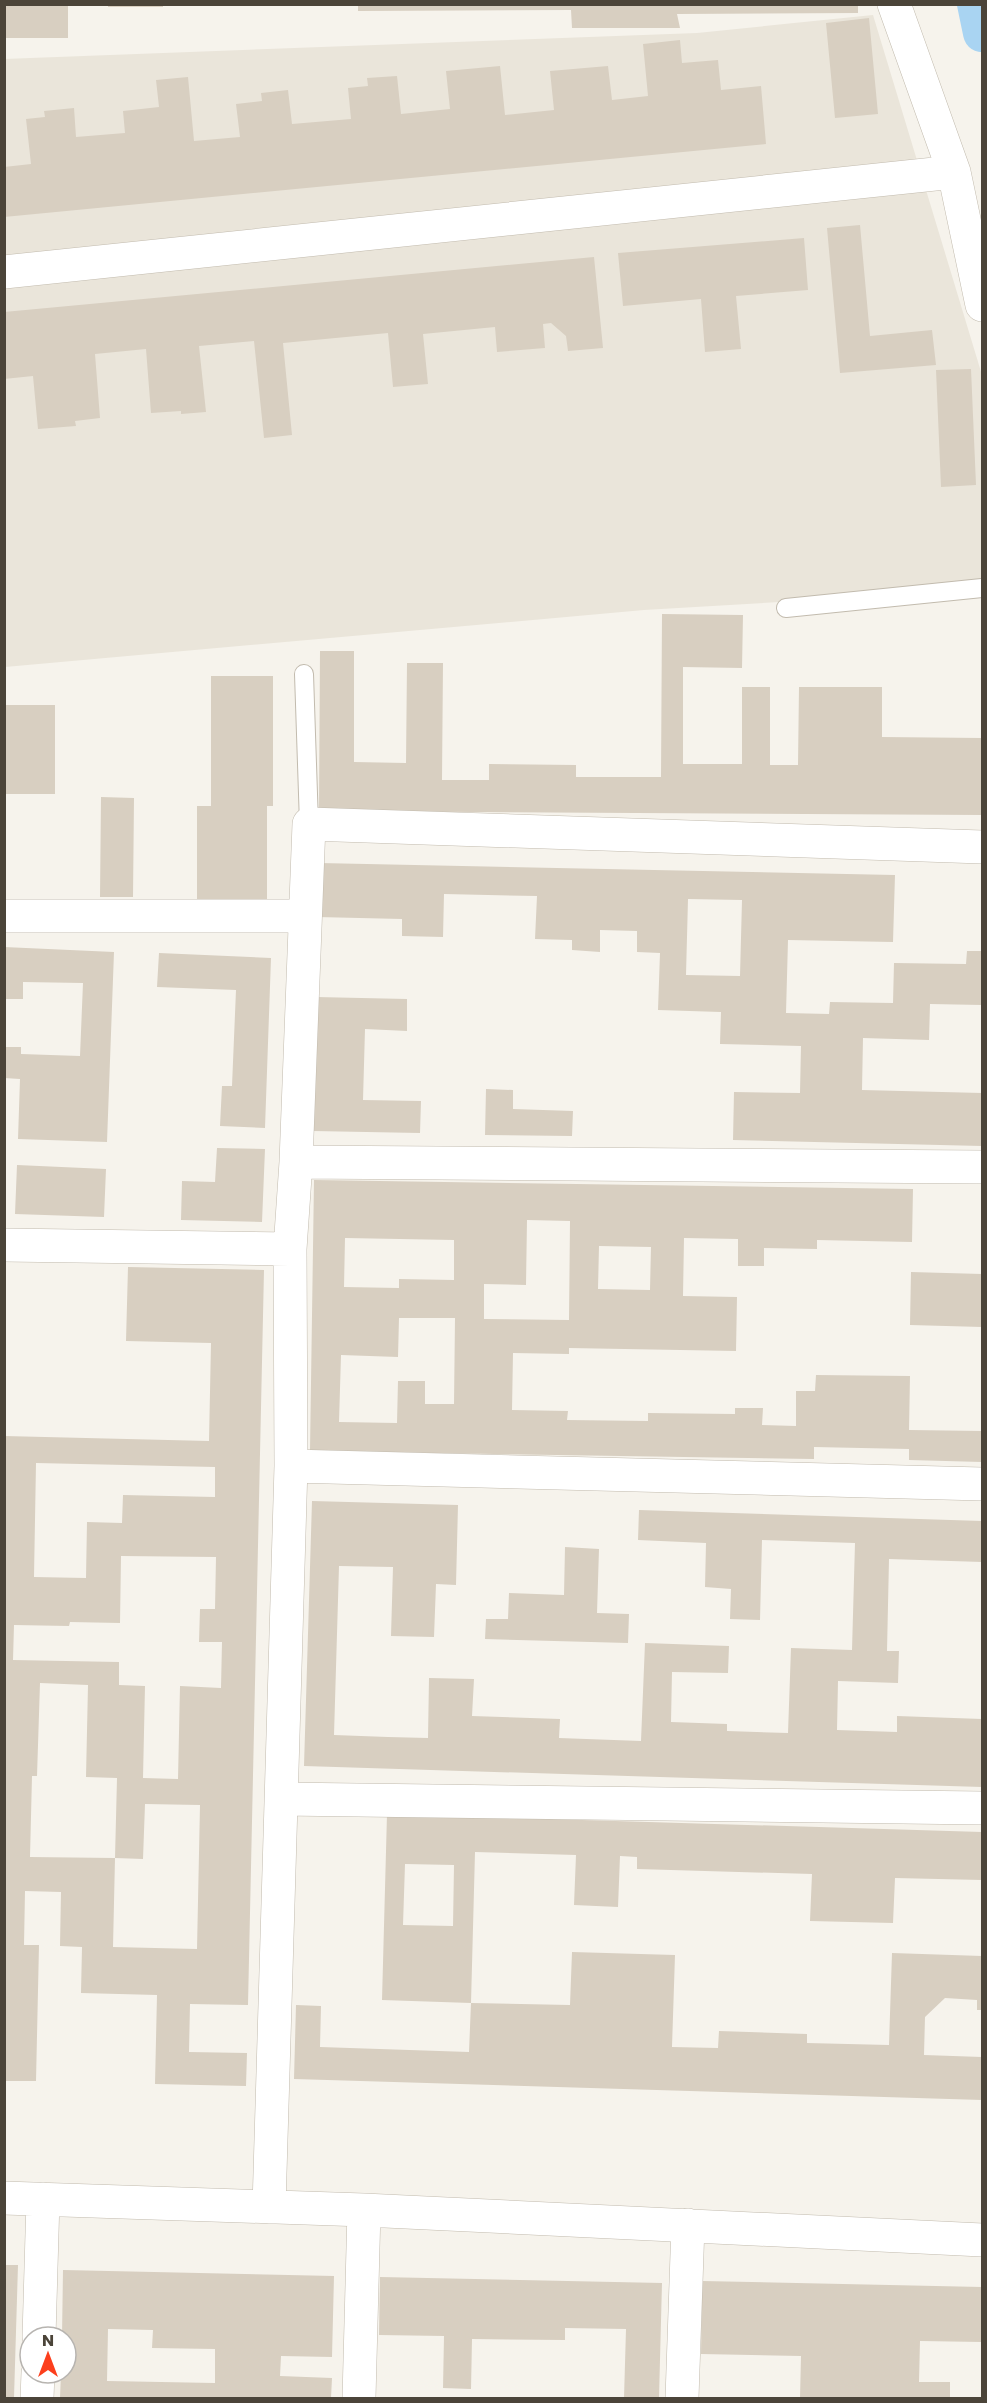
<svg xmlns="http://www.w3.org/2000/svg" width="987" height="2403" font-family="Poppins,sans-serif">
	<style>
		.residential { fill: #eae5da }
		.lines { fill: none; stroke-linecap: round; stroke-linejoin: round }
		.canal { stroke: #a9d4f2; stroke-width: 38 }
		.building { fill: #d8cfc1; fill-rule: evenodd }
		.lane-casing { stroke: #c2bbae; stroke-width: 20 }
		.street-casing { stroke: #c2bbae; stroke-width: 34 }
		.lane { stroke: #fff; stroke-width: 18 }
		.street { stroke: #fff; stroke-width: 33 }
	</style>
	<rect width="100%" height="100%" fill="#f6f3ec"/>
	<path class="residential" d="M873,15L982,375V590L644,610L5,667L4,59L697,33Z"/>
	<g class="lines">
		<path class="canal" d="M976,4L982,33"/>
	</g>
	<path class="building" d="M4,4H68V38H4Z
		M108,4H163V7H108Z
		M358,4H858V13L677,14L680,28H572L571,10L358,11Z
		M869,18L878,114L835,118L826,23Z
		M680,40L682,63L718,60L721,90L761,86L766,144L4,217V167L31,164L26,119L45,117L44,111L74,108L76,137L125,133L123,111L159,107L156,80L188,77L194,141L240,137L236,104L262,101L261,93L288,90L292,124L351,119L348,88L368,86L367,78L397,76L401,114L450,109L446,71L500,66L505,115L554,110L550,71L608,66L612,100L648,96L643,44Z
		M860,225L870,336L932,330L936,365L840,373L827,228Z
		M804,238L808,290L736,296L741,349L705,352L701,299L623,306L618,253Z
		M594,257L603,348L568,351L566,336L551,323L543,324L545,348L497,352L495,327L423,334L428,384L393,387L388,333L283,343L292,435L264,438L254,341L199,346L206,412L181,414V411L151,413L146,349L95,354L100,418L75,421L76,426L38,429L33,376L4,379V312Z
		M971,369L976,485L941,487L936,370Z
		M662,614L743,615L742,668L683,667V764H742V687H770V765H798L799,687H882V737L982,738V815L319,811L320,651H354V762L406,763L407,663H443L442,780H489V764L576,765V777H661Z
		M211,676H273V806H267V900H197V806H211Z
		M4,705H55V794H4Z
		M101,797L134,798L133,897H100Z
		M319,863L895,875L893,942L788,940L786,1013L829,1014L830,1002L893,1003L894,963L966,964L967,951H982V1005L930,1004L929,1040L863,1038L862,1090L982,1093V1146L733,1140L734,1092L800,1093L801,1046L720,1044L721,1012L658,1010L660,953L637,952V931L600,930V952L572,950V940L535,939L537,896L444,894L443,937L402,936V919L317,917ZM688,899L742,900L740,976L686,975Z
		M4,947L114,952L107,1142L18,1139L20,1079L4,1078V1047H21V1054L80,1056L83,983L23,982V999H4Z
		M159,953L271,958L265,1128L220,1126L222,1086H232L236,990L157,987Z
		M316,997L407,999V1031L365,1029L363,1100L421,1101L420,1133L313,1131Z
		M486,1089L513,1090V1109L573,1111L572,1136L485,1135Z
		M217,1148L265,1149L262,1222L181,1220L182,1181L215,1182Z
		M17,1165L106,1169L104,1217L15,1214Z
		M314,1180L913,1189L912,1242L817,1240V1249L764,1248V1266H738V1239L684,1238L683,1296L737,1297L736,1351L569,1348V1354L513,1353L512,1410L568,1411L567,1420L648,1421V1413L735,1414V1408H763L762,1425L796,1426V1391H815L816,1375L910,1376L909,1430L982,1431V1462L909,1460V1449L814,1447V1459L310,1451ZM527,1220L570,1221L569,1320L484,1319V1284L526,1285ZM345,1238L454,1240V1280L399,1279V1288L344,1287ZM599,1246L651,1247L650,1290L598,1289ZM399,1318H455L454,1404H425V1381H398L397,1423L339,1422L341,1355L398,1357Z
		M128,1267L264,1270L248,2005L190,2004L189,2052L247,2053L246,2086L155,2084L157,1995L81,1993L82,1947L60,1946L61,1892L25,1891L24,1945H39L36,2081H4V1436L209,1441L211,1343L126,1341ZM36,1463L215,1467V1497L123,1495L122,1523L87,1522L86,1578L34,1577ZM121,1556L216,1557L215,1609H200L199,1642H222L221,1688L180,1686L178,1779L143,1778L145,1686L119,1685V1662L13,1660L14,1625L69,1626L70,1622L120,1623ZM40,1683L88,1685L86,1777L117,1778L115,1858L143,1859L145,1804L200,1805L197,1949L113,1947L115,1858L30,1857L32,1776H37Z
		M911,1272L982,1274V1327L910,1325Z
		M312,1501L458,1505L456,1585L436,1584L434,1637L391,1636L393,1567L339,1566L334,1735L388,1737L428,1738L429,1678L474,1679L472,1716L560,1719L559,1738L641,1741L645,1643L729,1646L728,1673L672,1672L671,1722L727,1724V1731L788,1733L791,1648L852,1650L855,1543L762,1540L760,1620L730,1619L731,1589L705,1587L706,1543L638,1540L639,1510L982,1521V1562L889,1559L887,1651H899L898,1683L838,1681L837,1730L897,1732V1716L982,1719V1787L304,1766Z
		M565,1547L599,1549L597,1613L629,1614L628,1643L485,1639L486,1619H508L509,1593L564,1595Z
		M387,1814L982,1832V1880L895,1878L893,1923L810,1921L812,1874L637,1869V1857L620,1856L618,1907L574,1905L576,1855L475,1852L471,2003L570,2005L572,1952L675,1955L672,2047L718,2048L719,2031L807,2034V2043L889,2045L892,1953L982,1956V2010H977V2000L945,1998L925,2017L924,2055L982,2057V2100L294,2079L296,2005L321,2006L320,2047L469,2052L471,2003L382,2000ZM405,1864L454,1865L453,1926L403,1925Z
		M4,2265H18L14,2398H4Z
		M63,2270L334,2276L332,2357L281,2356L280,2376L332,2378L331,2398H60L61,2373H66V2337H62ZM108,2329L153,2330L152,2348L215,2349V2383L107,2381Z
		M380,2277L662,2283L659,2398H624L626,2329L565,2328V2340L472,2339L471,2389L443,2388L444,2336L379,2335Z
		M702,2281L982,2287V2342L920,2341L919,2382H950V2398H800L801,2356L701,2354Z"/>
	<g class="lines">
		<defs>
			<path id="lane" d="M786,608L982,588
				M304,674L309,824"/>
			<path id="street" d="M894,4L954,172L982,305
				M4,272L954,172
				M4,916H304
				M296,1162L982,1167
				M4,1245L290,1249
				M291,1466L982,1484
				M282,1799L982,1808
				M4,2198L364,2210L982,2240
				M269,2207L291,1466L290,1249L296,1162L309,824L982,847
				M39,2337L43,2199
				M37,2398L38,2373
				M359,2398L364,2210
				M682,2398L688,2225"/>
		</defs>
		<use href="#lane" class="lane-casing"/>
		<use href="#street" class="street-casing"/>
		<use href="#lane" class="lane"/>
		<use href="#street" class="street"/>
	</g>
	<rect width="987" height="2403" fill="none" stroke="#4b4439" stroke-width="12"/>
	<g transform="translate(48 2355)"><circle r="28" fill="#ffffff" stroke="#b7b4b0" stroke-width="1.5"/>
	<path d="M0-4.5L10 22L0 15L-10 22Z" fill="#fc3f1d"/>
	<text y="-9" font-size="16" font-weight="bold" text-anchor="middle" fill="#4b4439">N</text>
	</g>
</svg>
